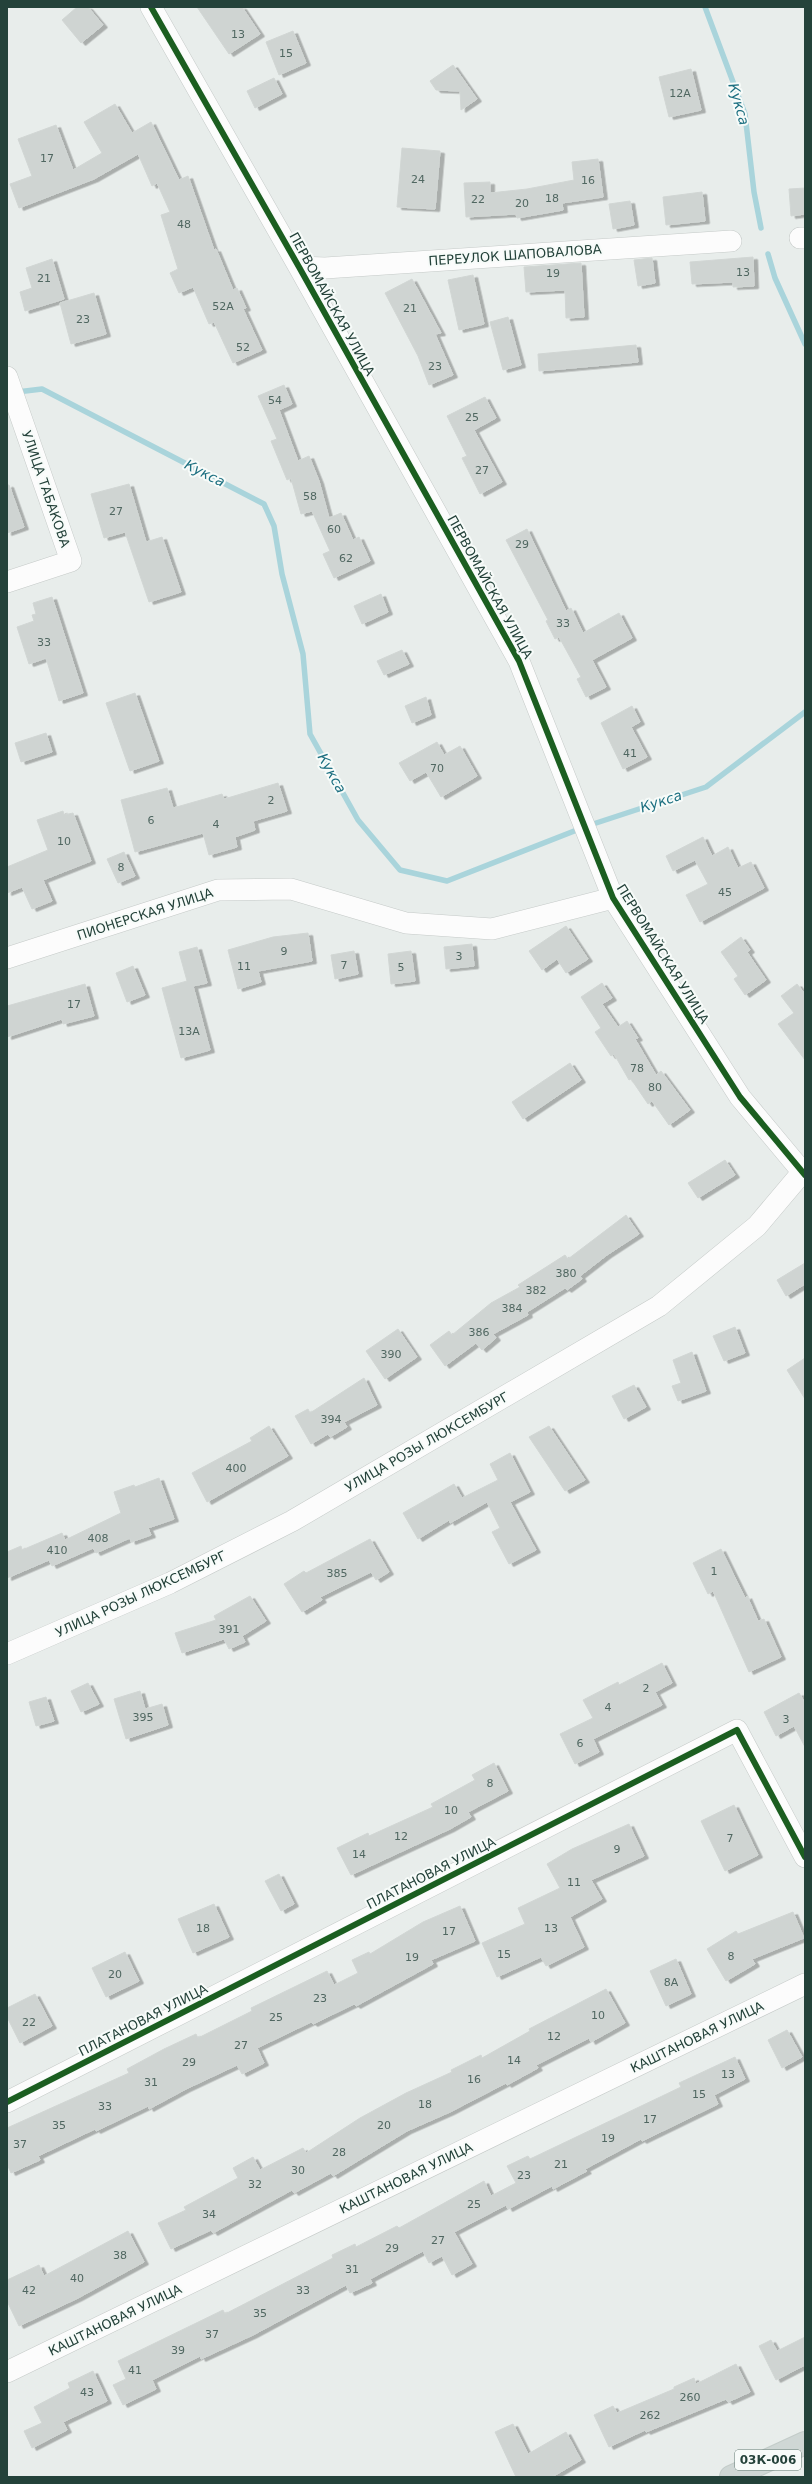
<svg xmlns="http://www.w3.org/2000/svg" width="812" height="2484" font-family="'DejaVu Sans',sans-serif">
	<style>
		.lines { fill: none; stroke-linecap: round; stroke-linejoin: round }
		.stream { stroke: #a9d4db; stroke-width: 5.5 }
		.building { fill: #cfd4d2; stroke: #d1d6d4; filter: url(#shadow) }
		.minor-casing { stroke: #c5cac8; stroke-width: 22 }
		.primary-casing { stroke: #c3ccc9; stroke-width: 24 }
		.minor { stroke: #fcfcfc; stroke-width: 21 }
		.primary { stroke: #cfd7d5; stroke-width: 22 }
		.cycleway-casing { stroke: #f7fbf9; stroke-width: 8 }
		.cycleway { stroke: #1b5e20; stroke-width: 6 }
		.labels { text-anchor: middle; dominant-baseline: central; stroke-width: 4; stroke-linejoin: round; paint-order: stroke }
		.number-label { font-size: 11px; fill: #506761 }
		.shield { fill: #f7fbf9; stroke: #637a73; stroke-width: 1 }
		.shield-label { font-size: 12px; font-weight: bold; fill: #24423a }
		.street-label { font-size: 13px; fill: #24423a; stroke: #f7fbf9 }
		.water-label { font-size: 14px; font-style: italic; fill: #1c6f80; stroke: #f7fbf9 }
	</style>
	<defs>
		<filter id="shadow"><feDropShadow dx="4.5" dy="2.5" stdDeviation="0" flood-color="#0004"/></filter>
	</defs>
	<rect width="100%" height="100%" fill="#e8edeb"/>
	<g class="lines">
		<path class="stream" d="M705,7L745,114L754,192L761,228
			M768,254L775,278L805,344
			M17,392L42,389L264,504L274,526L282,574L303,654L310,734L358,820L400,870L447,881L587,826L706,787L805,712"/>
	</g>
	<path class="building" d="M77,7H88L103,25L81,43L62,20Z
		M197,7H242L260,34L229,54Z
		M293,31L306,63L279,75L266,42Z
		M453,65L477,99L461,110L460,91L436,90L430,81Z
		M691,69L701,110L669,117L659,77Z
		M274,78L282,94L255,108L247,91Z
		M115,104L132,133L151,122L179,180L188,176L214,250L216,249L233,290L237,288L246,308L243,309L262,350L233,363L214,322L209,324L193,287L179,293L170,273L178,269L161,215L170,212L157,183L152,186L138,154L94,179L19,208L10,184L32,176L18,139L56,125L73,170L102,153L84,122Z
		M402,148L440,151L435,209L397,207Z
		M598,159L603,197L562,203L563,210L517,218L516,214L466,217L464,183L490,182V193L527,189L574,180L572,162Z
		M805,188V214L791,216L789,189Z
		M702,192L705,221L666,225L663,197Z
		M630,201L634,225L613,229L609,204Z
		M753,257L754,286L733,287V282L692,284L690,262Z
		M652,258L655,283L638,286L634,260Z
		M52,259L64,299L25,311L20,292L32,288L26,268Z
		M581,263L584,317L566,318L565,290L526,292L524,267Z
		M473,275L484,324L459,330L448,280Z
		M412,279L441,333L435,334L453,375L429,385L418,356L385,293Z
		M94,293L106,334L71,344L60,303Z
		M508,317L521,365L503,370L490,322Z
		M636,345L638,362L539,371L538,354Z
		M284,385L292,404L279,410L298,461L309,456L319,481L329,518L341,513L353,540L359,537L370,561L334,578L323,554L330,551L312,511L301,514L291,478L287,480L271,441L277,439L258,396Z
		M485,397L496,418L474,430L502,482L480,494L462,458L467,456L447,416Z
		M129,484L146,542L162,537L181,592L149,602L125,532L104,538L91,494Z
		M7,485H9L24,527L7,533Z
		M527,529L566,611L571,608L583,633L619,613L632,638L592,660L606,687L586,697L577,679L581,677L559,637L555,639L546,621L548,620L506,540Z
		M381,594L388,612L362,624L354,606Z
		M52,597L83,693L59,701L46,658L29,664L17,627L34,621L32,615L36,614L33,603Z
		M402,650L409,664L384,675L377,661Z
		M135,693L159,761L130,771L106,703Z
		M426,697L431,715L412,723L405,706Z
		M632,706L640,722L631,727L647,757L623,769L601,723Z
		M46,733L52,752L21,762L15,743Z
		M437,742L444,755L460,746L477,776L441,797L426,772L410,781L399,763Z
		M278,783L287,811L253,821L255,830L235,837L237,847L209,855L203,833L135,852L121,800L167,788L173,808L222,794L224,799Z
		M63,811L64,815L73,813L91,861L43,880L52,901L32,909L22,887L7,893V867L48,850L37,820Z
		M703,837L712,856L728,847L738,868L751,862L764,888L700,922L686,895L708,884L695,860L673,871L666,856Z
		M124,852L135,876L118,883L107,859Z
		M566,926L588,959L566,973L557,959L542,970L529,951Z
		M308,933L312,961L258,971L261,982L238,989L228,950L273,937Z
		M741,937L750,950L747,952L766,980L745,995L734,979L738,976L721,952Z
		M472,944L474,966L446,969L444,947Z
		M197,947L207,983L193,986L210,1050L181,1058L162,988L187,981L179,952Z
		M354,951L358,974L335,979L331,955Z
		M411,951L415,981L391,984L388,954Z
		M133,966L145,995L127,1002L116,973Z
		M602,983L612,998L602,1004L618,1027L627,1021L638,1038L635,1039L656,1075L661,1071L690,1110L669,1125L652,1101L648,1104L631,1079L629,1080L614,1054L611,1056L595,1032L601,1028L581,997Z
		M85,984L94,1016L63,1024L62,1019L7,1037V1006Z
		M797,984L805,994V1060L778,1024L794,1013L781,996Z
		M570,1063L581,1080L523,1119L512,1102Z
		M725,1160L735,1175L698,1198L688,1183Z
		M626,1215L639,1234L607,1255L580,1276L582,1279L567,1290L565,1288L527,1312L528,1315L493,1334L496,1338L482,1350L476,1343L445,1366L430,1345L449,1331L452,1335L491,1303L520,1287L518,1285L565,1255L568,1259Z
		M805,1263V1284L786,1296L777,1280Z
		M735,1327L745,1353L724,1361L713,1336Z
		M398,1329L417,1357L385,1379L366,1351Z
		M692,1352L706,1391L678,1401L672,1386L681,1383L673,1360Z
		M805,1358V1399L787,1370Z
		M364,1378L377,1405L344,1422L347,1427L330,1437L328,1434L311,1444L295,1416L308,1409L310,1413Z
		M634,1385L646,1407L624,1419L612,1396Z
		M269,1426L288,1456L207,1502L192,1473L252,1441L250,1438Z
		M549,1426L585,1480L565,1491L529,1437Z
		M510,1453L530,1492L510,1502L536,1550L509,1564L492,1532L500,1528L487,1502L450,1523L449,1520L418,1539L403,1513L454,1484L462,1498L498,1480L490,1464Z
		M159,1478L174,1519L148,1528L151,1535L131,1542L130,1538L96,1553L93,1548L52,1566L49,1560L7,1578V1552L21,1546L22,1550L62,1533L65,1540L121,1513L114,1492L134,1485L135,1487Z
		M370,1539L389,1572L376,1580L371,1572L320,1597L322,1600L302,1612L284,1584L304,1571L306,1573Z
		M721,1549L745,1598L747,1596L758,1621L764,1619L781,1657L749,1672L713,1591L708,1594L693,1563Z
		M250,1596L266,1621L242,1636L245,1642L229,1649L224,1639L182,1653L175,1633L216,1620L214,1616Z
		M662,1663L672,1683L655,1692L662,1705L593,1739L599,1752L575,1764L560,1734L593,1718L583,1700L618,1682L619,1685Z
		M88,1683L99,1704L81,1712L71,1691Z
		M140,1691L145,1709L162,1704L168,1725L126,1739L114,1699Z
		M799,1693L805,1703V1747L794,1726L776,1736L764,1712Z
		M46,1697L54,1721L36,1726L29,1702Z
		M494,1763L508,1791L468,1812L471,1817L450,1829L351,1875L337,1848L368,1833L369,1836L433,1807L431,1804L475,1780L472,1775Z
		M734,1805L758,1855L725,1871L701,1821Z
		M629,1824L644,1856L591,1880L602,1899L570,1917L584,1947L546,1966L541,1957L497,1977L482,1943L525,1924L518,1908L560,1888L547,1864L572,1849Z
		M279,1874L294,1904L281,1911L265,1881Z
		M214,1904L229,1937L193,1953L178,1919Z
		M460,1906L475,1941L431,1960L433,1964L356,2006L354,2004L313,2024L311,2022L257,2048L264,2063L242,2074L237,2065L186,2089L149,2109L148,2106L96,2131L95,2129L38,2156L40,2160L11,2173L7,2164V2128L129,2073L127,2069L164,2049L196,2034L198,2038L252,2011L251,2008L327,1971L334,1985L358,1973L352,1960L369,1952L370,1954L423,1922Z
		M793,1912L804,1938L752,1959L755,1964L726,1981L707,1949L736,1931L738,1934Z
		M125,1952L139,1981L106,1997L92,1968Z
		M676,1959L691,1994L666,2006L650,1971Z
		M606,1989L625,2023L591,2042L589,2038L536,2065L538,2068L507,2085L506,2083L450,2112L407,2131L333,2176L331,2173L294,2193L292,2190L213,2233L211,2230L171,2249L158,2223L186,2210L184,2207L238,2178L233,2168L253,2157L260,2170L303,2148L306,2153L360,2118L406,2093L452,2072L451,2070L481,2055L482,2058L530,2031L529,2029Z
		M35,1994L52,2026L20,2043L7,2017V2008Z
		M787,2030L802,2057L782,2068L768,2040Z
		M735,2057L745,2079L714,2095L718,2104L642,2141L641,2139L585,2169L587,2171L553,2189L552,2186L508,2209L506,2205L454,2232L472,2264L452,2275L442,2256L429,2263L423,2251L370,2279L372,2283L350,2293L346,2285L253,2335L201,2359L200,2356L152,2380L156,2389L123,2405L113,2385L126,2379L118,2361L223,2310L225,2314L333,2258L332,2255L355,2244L356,2247L397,2226L399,2228L484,2181L491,2196L516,2183L507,2166L528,2156L530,2159L681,2087L679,2083Z
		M128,2231L144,2262L78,2298L19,2326L7,2301V2280L39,2265L44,2276Z
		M805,2337V2365L776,2380L759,2346L771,2340L777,2351Z
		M736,2364L750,2392L728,2402L726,2399L646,2432L645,2430L609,2447L594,2415L613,2406L617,2413L674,2389V2387L694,2378L696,2384Z
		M93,2371L107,2401L63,2422L67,2430L32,2448L24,2431L42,2423L34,2407L70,2388L68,2383Z
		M513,2424L528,2454L566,2432L581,2460L552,2477H516L495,2432Z"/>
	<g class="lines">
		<defs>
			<path id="minor" d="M151,7L299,267L519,661L613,898L740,1097L805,1175
				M800,238H805
				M299,267L325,268L731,241
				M7,377L71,561L7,582
				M7,958L218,890L291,889L406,923L492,929L613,898
				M7,1654L170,1583L292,1521L659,1306L757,1226L805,1169
				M7,2102L737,1730L805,1857
				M7,2372L805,1984"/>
			<path id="primary" d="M731,2477L805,2443"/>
		</defs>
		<use href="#minor" class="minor-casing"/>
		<use href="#primary" class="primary-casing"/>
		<use href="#minor" class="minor"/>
		<use href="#primary" class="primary"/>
		<defs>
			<path id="cycleway" d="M151,7L299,267L519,661L613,898L740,1097L805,1175
				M7,2102L737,1730L805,1857"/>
		</defs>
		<use href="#cycleway" class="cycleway-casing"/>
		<use href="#cycleway" class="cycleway"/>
	</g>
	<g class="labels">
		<g class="number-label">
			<text x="238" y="34">13</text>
			<text x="286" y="53">15</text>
			<text x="680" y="93">12А</text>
			<text x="47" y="158">17</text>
			<text x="418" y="179">24</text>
			<text x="588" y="180">16</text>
			<text x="552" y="198">18</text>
			<text x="478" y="199">22</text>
			<text x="522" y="203">20</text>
			<text x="184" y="224">48</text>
			<text x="743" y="272">13</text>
			<text x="553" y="273">19</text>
			<text x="44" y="278">21</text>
			<text x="223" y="306">52А</text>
			<text x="410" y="308">21</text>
			<text x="83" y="319">23</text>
			<text x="243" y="347">52</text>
			<text x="435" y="366">23</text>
			<text x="275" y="400">54</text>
			<text x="472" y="417">25</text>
			<text x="482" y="470">27</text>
			<text x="310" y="496">58</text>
			<text x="116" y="511">27</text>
			<text x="334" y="529">60</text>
			<text x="522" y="544">29</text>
			<text x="346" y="558">62</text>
			<text x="563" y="623">33</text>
			<text x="44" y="642">33</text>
			<text x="630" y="753">41</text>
			<text x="437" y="768">70</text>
			<text x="271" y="800">2</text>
			<text x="151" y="820">6</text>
			<text x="216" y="824">4</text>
			<text x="64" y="841">10</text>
			<text x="121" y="867">8</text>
			<text x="725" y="892">45</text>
			<text x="284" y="951">9</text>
			<text x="459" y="956">3</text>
			<text x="344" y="965">7</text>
			<text x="244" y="966">11</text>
			<text x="401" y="967">5</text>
			<text x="74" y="1004">17</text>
			<text x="189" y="1031">13А</text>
			<text x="637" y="1068">78</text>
			<text x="655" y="1087">80</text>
			<text x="566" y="1273">380</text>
			<text x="536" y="1290">382</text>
			<text x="512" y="1308">384</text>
			<text x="479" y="1332">386</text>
			<text x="391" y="1354">390</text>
			<text x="331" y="1419">394</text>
			<text x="236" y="1468">400</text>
			<text x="98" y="1538">408</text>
			<text x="57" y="1550">410</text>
			<text x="714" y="1571">1</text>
			<text x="337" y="1573">385</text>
			<text x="229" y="1629">391</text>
			<text x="646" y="1688">2</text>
			<text x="608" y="1707">4</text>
			<text x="143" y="1717">395</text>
			<text x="786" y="1719">3</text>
			<text x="580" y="1743">6</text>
			<text x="490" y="1783">8</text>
			<text x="451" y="1810">10</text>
			<text x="401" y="1836">12</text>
			<text x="730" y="1838">7</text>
			<text x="617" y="1849">9</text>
			<text x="359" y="1854">14</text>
			<text x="574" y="1882">11</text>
			<text x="203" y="1928">18</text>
			<text x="551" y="1928">13</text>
			<text x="449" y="1931">17</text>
			<text x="504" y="1954">15</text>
			<text x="731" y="1956">8</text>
			<text x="412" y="1957">19</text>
			<text x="115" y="1974">20</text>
			<text x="671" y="1982">8А</text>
			<text x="320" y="1998">23</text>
			<text x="598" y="2015">10</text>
			<text x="276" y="2017">25</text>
			<text x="29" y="2022">22</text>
			<text x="554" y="2036">12</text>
			<text x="241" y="2045">27</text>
			<text x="514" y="2060">14</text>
			<text x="189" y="2062">29</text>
			<text x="728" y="2074">13</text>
			<text x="474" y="2079">16</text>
			<text x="151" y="2082">31</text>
			<text x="699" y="2094">15</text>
			<text x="425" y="2104">18</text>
			<text x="105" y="2106">33</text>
			<text x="650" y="2119">17</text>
			<text x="59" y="2125">35</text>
			<text x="384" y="2125">20</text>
			<text x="608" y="2138">19</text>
			<text x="20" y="2144">37</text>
			<text x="339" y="2152">28</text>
			<text x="561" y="2164">21</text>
			<text x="298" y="2170">30</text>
			<text x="524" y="2175">23</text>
			<text x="255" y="2184">32</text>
			<text x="474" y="2204">25</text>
			<text x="209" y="2214">34</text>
			<text x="438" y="2240">27</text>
			<text x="392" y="2248">29</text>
			<text x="120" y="2255">38</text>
			<text x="352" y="2269">31</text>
			<text x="77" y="2278">40</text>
			<text x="29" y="2290">42</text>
			<text x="303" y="2290">33</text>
			<text x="260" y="2313">35</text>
			<text x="212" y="2334">37</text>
			<text x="178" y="2350">39</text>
			<text x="135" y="2370">41</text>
			<text x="87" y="2392">43</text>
			<text x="690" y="2397">260</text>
			<text x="650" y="2415">262</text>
		</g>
		<rect class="shield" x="735" y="2450" width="66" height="20" rx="3"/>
		<g class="shield-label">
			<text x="768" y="2460">03К-006</text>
		</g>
		<g class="street-label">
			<text transform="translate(515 255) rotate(-4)">ПЕРЕУЛОК ШАПОВАЛОВА</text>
			<text transform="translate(332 304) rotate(61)">ПЕРВОМАЙСКАЯ УЛИЦА</text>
			<text transform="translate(46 489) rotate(71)">УЛИЦА ТАБАКОВА</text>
			<text transform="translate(490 587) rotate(61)">ПЕРВОМАЙСКАЯ УЛИЦА</text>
			<text transform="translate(145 914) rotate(-18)">ПИОНЕРСКАЯ УЛИЦА</text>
			<text transform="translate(663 954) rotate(58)">ПЕРВОМАЙСКАЯ УЛИЦА</text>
			<text transform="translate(427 1442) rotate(-30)">УЛИЦА РОЗЫ ЛЮКСЕМБУРГ</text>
			<text transform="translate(141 1594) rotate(-25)">УЛИЦА РОЗЫ ЛЮКСЕМБУРГ</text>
			<text transform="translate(431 1873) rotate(-27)">ПЛАТАНОВАЯ УЛИЦА</text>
			<text transform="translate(143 2020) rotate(-27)">ПЛАТАНОВАЯ УЛИЦА</text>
			<text transform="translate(697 2037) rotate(-26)">КАШТАНОВАЯ УЛИЦА</text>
			<text transform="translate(406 2178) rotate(-26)">КАШТАНОВАЯ УЛИЦА</text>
			<text transform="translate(115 2320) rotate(-26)">КАШТАНОВАЯ УЛИЦА</text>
		</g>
		<g class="water-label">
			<text transform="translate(739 104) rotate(74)">Кукса</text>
			<text transform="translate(205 473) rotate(27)">Кукса</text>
			<text transform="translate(332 773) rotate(61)">Кукса</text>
			<text transform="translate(661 801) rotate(-18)">Кукса</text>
		</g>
	</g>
	<rect width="812" height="2484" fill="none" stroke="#24423a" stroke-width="16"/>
</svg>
